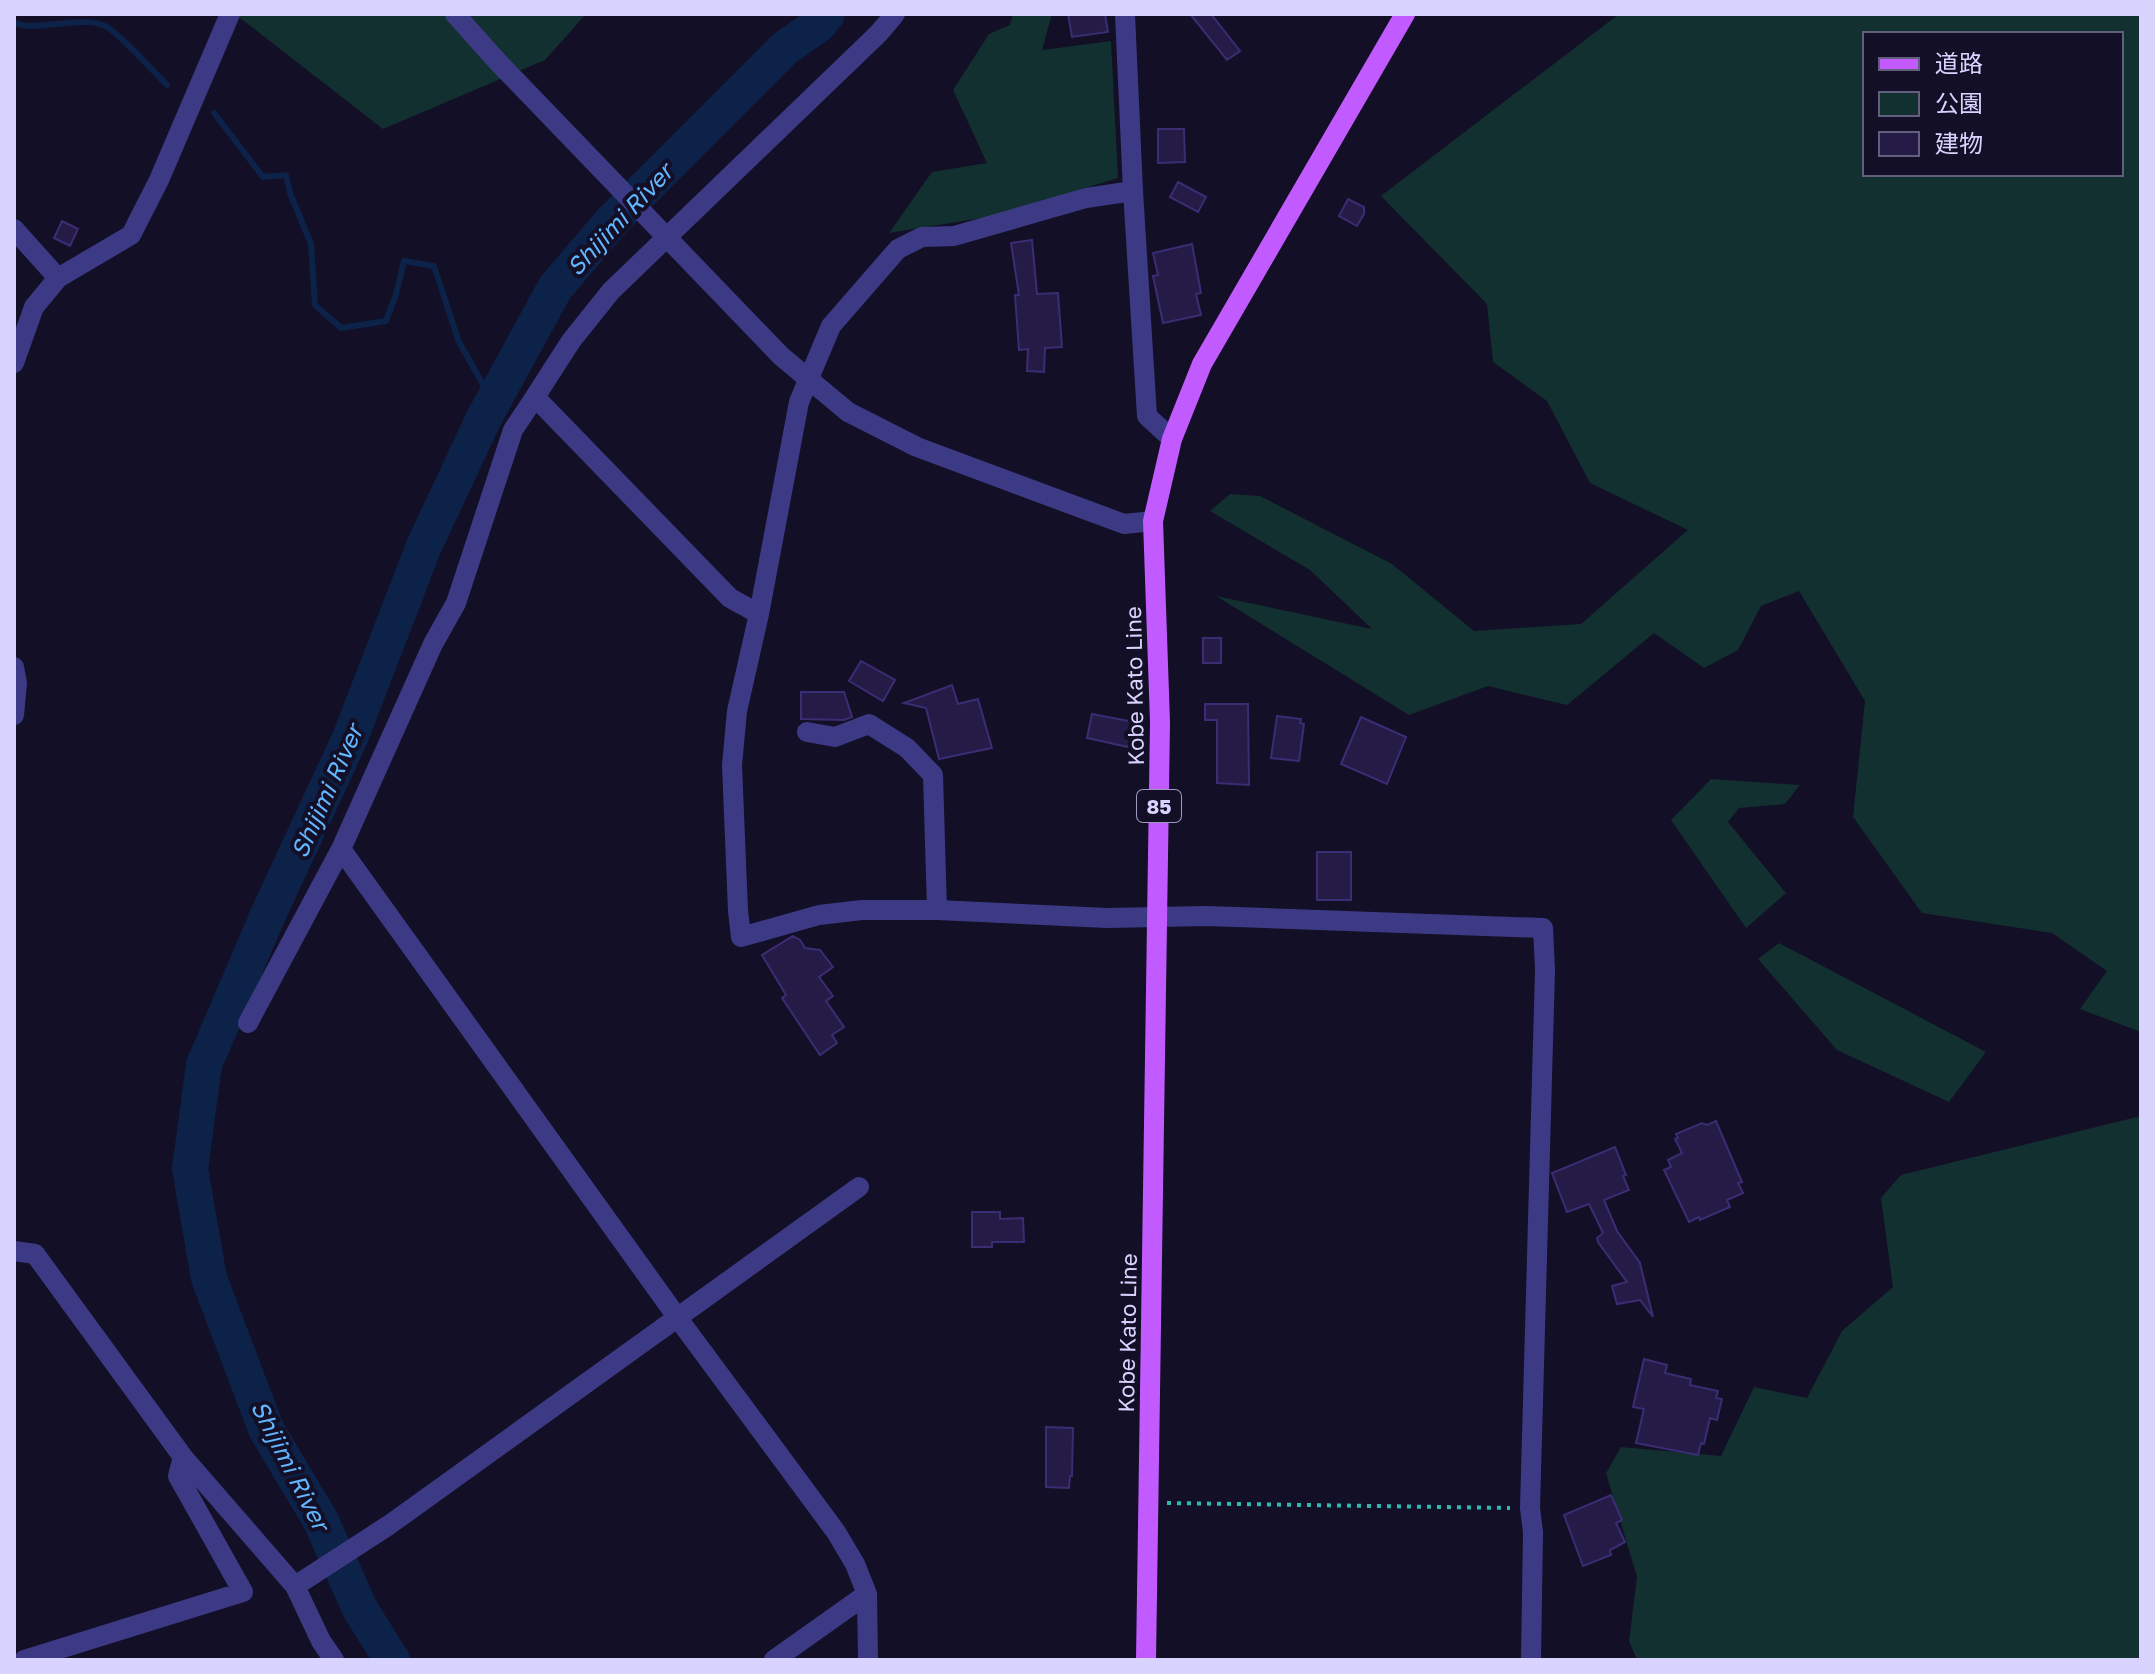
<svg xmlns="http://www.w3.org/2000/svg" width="2155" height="1674" font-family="'Golos Text','Noto Sans JP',sans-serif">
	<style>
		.green { fill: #12302f; fill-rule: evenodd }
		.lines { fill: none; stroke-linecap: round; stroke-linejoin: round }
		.stream { stroke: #0c2248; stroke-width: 6 }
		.river { stroke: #0c2248; stroke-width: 36 }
		.building { fill: #241b47; stroke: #3b2d73; stroke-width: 2 }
		.path { stroke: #2fb8b0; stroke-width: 4; stroke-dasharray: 4 6; stroke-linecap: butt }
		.minor { stroke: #3d3a85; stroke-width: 20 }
		.major { stroke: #c25bff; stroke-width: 20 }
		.minor-bridge { stroke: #3d3a85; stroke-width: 20 }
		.labels { text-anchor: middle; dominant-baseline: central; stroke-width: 8; stroke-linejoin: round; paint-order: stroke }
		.shield { fill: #130f26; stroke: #9e99be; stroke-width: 2 }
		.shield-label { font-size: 20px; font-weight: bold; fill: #d9d4ff }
		.street-label { font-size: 22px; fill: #d9d4ff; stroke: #130f26 }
		.water-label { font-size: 24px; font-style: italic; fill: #62b6ff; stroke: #130f26 }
	</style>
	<rect width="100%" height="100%" fill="#130f26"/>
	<path class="green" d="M235,14H586L545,60L383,129Z
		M1013,14H1052L1042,50L1111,41L1118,178L994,216L889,233L932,172L987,163L953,90L989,34L1010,25Z
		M1619,14H2141V1032L2080,1009L2107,971L2052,933L1922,913L1853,817L1865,701L1799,591L1761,606L1738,650L1704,668L1654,633L1567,705L1488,686L1409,715L1216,596L1372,629L1310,570L1210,511L1230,494L1260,496L1392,564L1474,631L1581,624L1688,530L1590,483L1547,401L1493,362L1487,304L1381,196ZM2121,34V174H1865V34Z
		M1711,779L1800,785L1785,804L1739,808L1728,822L1786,893L1746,928L1671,820Z
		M1779,943L1986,1052L1949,1102L1837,1050L1758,959Z
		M2141,1116V1660H1637L1629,1641L1637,1577L1606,1473L1621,1447L1721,1456L1754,1387L1807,1398L1842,1331L1893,1287L1881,1198L1901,1175Z"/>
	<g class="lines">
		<path class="stream" d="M14,22C32,34 84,13 107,27C124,38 152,70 167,85
			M214,113L263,177L286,175L290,193L311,244L315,305L341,328L386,321L396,294L404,261L434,266L459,342L493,402"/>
		<path class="river" d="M392,1660L360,1609L321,1521L266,1429L209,1278L190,1169L204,1065L267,917L350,738L424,546L484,418L555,288L612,221L785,48L818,25L827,14"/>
	</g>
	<path class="building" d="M1068,14H1105L1108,32L1072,37Z
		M1190,14H1211L1240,51L1227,60Z
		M1158,129H1184L1185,162L1158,163Z
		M1178,182L1206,197L1198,212L1170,197Z
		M1348,199L1364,207V214L1357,226L1339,216Z
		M62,221L78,229L70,246L54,238Z
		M1032,240L1037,294L1058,293L1062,347L1045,348L1044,372L1027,371L1028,349L1019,350L1015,295H1019L1011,243Z
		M1192,244L1201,293L1196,294L1201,315L1163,323L1153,276L1158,275L1153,253Z
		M1203,638H1221V663H1203Z
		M861,661L895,680L883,701L849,681Z
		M952,685L958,704L978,699L992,748L939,759L926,708L904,703Z
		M801,692H844L852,717L844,720L801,719Z
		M1205,704H1248L1249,785L1217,783V720H1205Z
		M1092,714L1134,722L1128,747L1087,738Z
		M1277,716L1301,719L1300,723L1304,724L1299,761L1271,758Z
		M1361,717L1406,737L1387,784L1341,764Z
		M1317,852H1351V900H1317Z
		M793,936L800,940L805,948L820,950L833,967L819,977L833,996L826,1001L844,1027L832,1035L837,1043L820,1055L782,998L786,995L762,955Z
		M1716,1121L1742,1182L1738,1183L1743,1193L1727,1200L1730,1207L1700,1220L1699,1217L1689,1222L1664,1170L1671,1167L1668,1160L1682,1153L1675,1139L1678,1138L1676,1134L1702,1123L1707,1125Z
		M1615,1147L1626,1175L1623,1176L1629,1190L1604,1200L1617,1231L1640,1263L1653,1317L1640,1300L1617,1304L1612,1286L1627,1282L1598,1242L1597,1238L1603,1233L1589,1204L1567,1212L1552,1173Z
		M972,1212H1000V1219L1023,1218L1024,1242H992V1247H972Z
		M1644,1359L1667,1365L1665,1373L1691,1379L1690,1385L1718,1391L1716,1398L1722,1399L1717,1420L1710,1418L1704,1444L1701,1443L1698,1455L1636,1443L1644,1409L1633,1407Z
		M1046,1427L1073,1428L1072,1476H1070L1069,1488L1046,1487Z
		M1611,1495L1622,1520L1616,1523L1625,1542L1610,1550L1611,1555L1583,1566L1564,1515Z"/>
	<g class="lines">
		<path class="path" d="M1167,1503L1510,1508"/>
		<path class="minor" d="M455,14L497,61
			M1125,14L1133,191L1147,416L1172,439
			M1133,191L1086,198L954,236L922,237L898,249L831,326L799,402L759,614L737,711L732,765L738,911L741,937L819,915L862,910H937L1107,918L1207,916L1543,928L1545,970L1530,1508L1533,1532L1531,1660
			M14,229L58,278
			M14,363L34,307L58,278L131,235L159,180L230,14
			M535,397L571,341L611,291L879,33L895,14
			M848,412L917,447L1124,524L1153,521
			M759,614L730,598L535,397L513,430L456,603L433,644L341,849L677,1317L836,1532L855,1564L867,1594L868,1660
			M14,667L17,683L14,715
			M807,732L835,737L869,724L907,748L933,775L937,910
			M248,1023L341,849
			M14,1251L35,1254L183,1457L295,1586L321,1641L334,1660
			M295,1586L389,1525L859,1187
			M24,1660L243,1592L178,1476L183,1457
			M774,1660L867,1594"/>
		<path class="major" d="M1146,1660L1160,722L1153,521L1172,439L1202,364L1405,14"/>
		<path class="minor-bridge" d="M497,61L781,356L848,412"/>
	</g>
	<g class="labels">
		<rect class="shield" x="1137" y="790" width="44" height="32" rx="6"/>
		<g class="shield-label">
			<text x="1159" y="806">85</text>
		</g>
		<g class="street-label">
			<text transform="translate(1134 686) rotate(-91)">Kobe Kato Line</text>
			<text transform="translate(1127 1333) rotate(-89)">Kobe Kato Line</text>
		</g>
		<g class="water-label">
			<text transform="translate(619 219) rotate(-47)">Shijimi River</text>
			<text transform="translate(326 791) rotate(-66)">Shijimi River</text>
			<text transform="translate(291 1465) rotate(63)">Shijimi River</text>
		</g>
	</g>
	<rect width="2155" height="1674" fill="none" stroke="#d9d4ff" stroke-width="32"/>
	<rect x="1863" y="32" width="260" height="144" fill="#130f26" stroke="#625e7d" stroke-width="2"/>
	<rect x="1879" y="58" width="40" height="12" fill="#c25bff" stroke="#625e7d" stroke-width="2"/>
	<text x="1935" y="72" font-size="24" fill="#d9d4ff">道路</text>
	<rect x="1879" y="92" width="40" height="24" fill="#12302f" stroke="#625e7d" stroke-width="2"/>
	<text x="1935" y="112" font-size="24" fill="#d9d4ff">公園</text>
	<rect x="1879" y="132" width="40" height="24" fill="#241b47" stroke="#625e7d" stroke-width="2"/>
	<text x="1935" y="152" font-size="24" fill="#d9d4ff">建物</text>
</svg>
